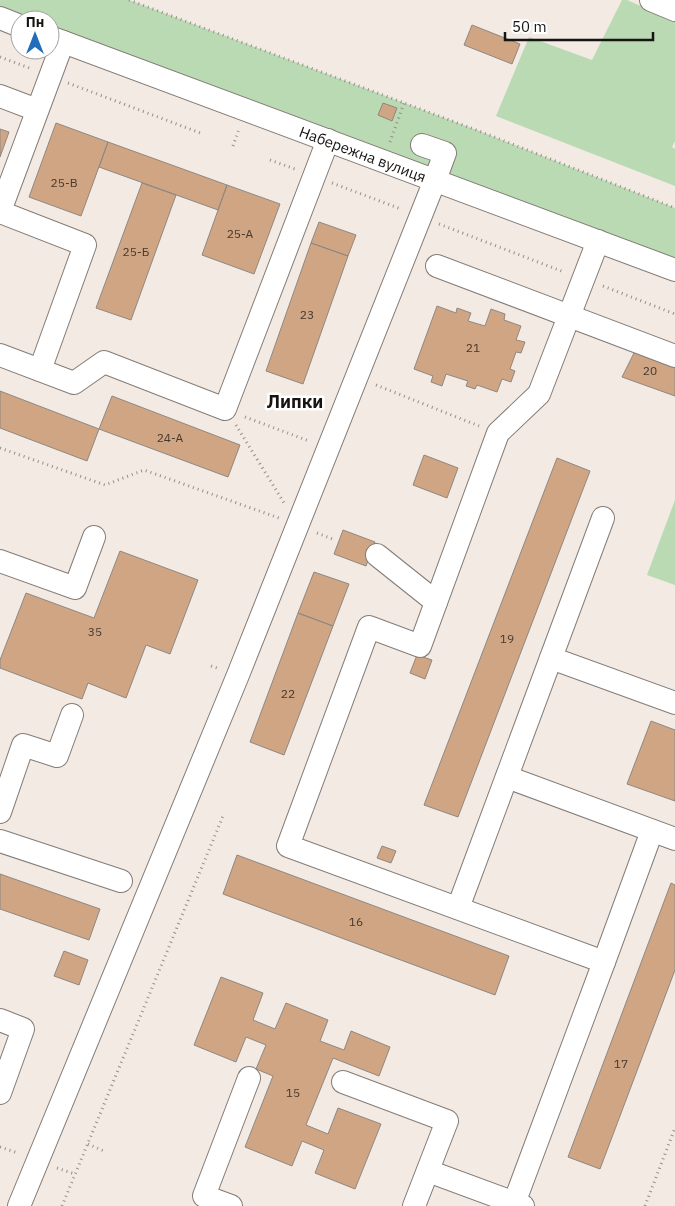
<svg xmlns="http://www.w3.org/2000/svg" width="675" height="1206" font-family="'IBM Plex Sans',sans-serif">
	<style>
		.green { fill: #b9dab2 }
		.building { fill: #cfa583; stroke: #8f8882 }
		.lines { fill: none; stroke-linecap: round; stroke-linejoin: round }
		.minor-casing { stroke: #847c77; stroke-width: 24 }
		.path { stroke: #958f8a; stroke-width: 3; stroke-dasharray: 1 4; stroke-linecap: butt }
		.minor { stroke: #fff; stroke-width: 22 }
		.labels { text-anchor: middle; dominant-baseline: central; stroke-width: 5; stroke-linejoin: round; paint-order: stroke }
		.number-label { font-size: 12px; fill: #45382e }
		.street-label { font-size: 15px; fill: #171412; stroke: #fff }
		.quarter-label { font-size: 18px; font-weight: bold; fill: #171412; stroke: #fff }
	</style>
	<rect width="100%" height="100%" fill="#f2eae3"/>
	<path class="green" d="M0,0H129L479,131L675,208V270L50,37V20L0,18Z
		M622,0H627L675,21V141L672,147L675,149V186L496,116L529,37L592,60Z
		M675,500V585L647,575Z"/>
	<path class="building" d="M472,25L520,44L512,64L464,45Z
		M383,103L397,108L392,121L378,115Z
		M56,123L108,142L81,216L29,197Z
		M0,129L9,132L0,157Z
		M108,142L227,185L218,210L99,167Z
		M142,183L176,195L131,320L96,308Z
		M227,185L280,204L254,274L202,255Z
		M319,222L356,235L348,256L311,243Z
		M311,243L348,256L303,384L266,371Z
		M437,306L456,313L457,308L471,313L468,321L485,326L491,309L505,314L504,320L521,326L516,340L525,342L521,353L516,352L510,369L515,371L511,382L502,379L497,392L477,385L475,389L466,386L468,381L446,374L442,386L431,382L433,376L414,369Z
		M636,349L675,364V396L622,377Z
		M0,391L99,429L87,461L0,428Z
		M112,396L240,445L228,477L99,429Z
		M424,455L458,468L447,498L413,485Z
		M557,458L590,471L458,817L424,805Z
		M343,530L375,542L366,566L334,554Z
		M120,551L198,580L170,654L146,645L126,698L88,683L82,699L0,668V660L26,593L94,618Z
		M314,572L349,584L333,626L298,613Z
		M298,613L333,626L284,755L250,742Z
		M417,655L432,660L425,679L410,673Z
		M651,721L675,730V801L627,784Z
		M382,846L396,851L391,863L377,858Z
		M237,855L509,956L495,995L223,894Z
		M0,874L100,909L89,940L0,909Z
		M671,883L675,885V970L600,1169L568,1157Z
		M64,951L88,960L79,985L54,976Z
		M221,977L263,993L253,1020L275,1029L286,1003L328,1020L320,1041L344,1050L351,1031L390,1047L379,1076L333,1058L306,1125L328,1134L338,1108L381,1124L355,1189L315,1173L324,1150L302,1141L292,1166L245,1147L273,1076L256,1069L266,1045L246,1037L236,1062L194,1045Z"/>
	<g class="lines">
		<defs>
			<g id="minor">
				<path d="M651,0L675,10"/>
				<path d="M0,18L20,26"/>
				<path id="s1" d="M50,37L675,270"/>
				<path d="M0,96L37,110"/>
				<path d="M0,211L63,42"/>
				<path d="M0,212L85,245L40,370"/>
				<path d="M598,241L539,394L498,433L420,646L369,627L288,846L604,962L652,831"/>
				<path d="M437,266L675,356"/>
				<path d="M0,355L74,383L104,362L225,409L328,140"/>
				<path d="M377,555L436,602"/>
				<path d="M0,561L75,588L94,537"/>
				<path d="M551,658L675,703"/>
				<path d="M507,777L675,839"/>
				<path d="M0,812L23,745L57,756L72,715"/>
				<path d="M0,841L121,881"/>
				<path d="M458,908L603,518"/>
				<path d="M0,1020L23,1029L0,1093"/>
				<path d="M343,1082L447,1121L414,1206"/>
				<path d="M428,1171L523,1206"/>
				<path d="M19,1206L238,675L435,180L445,153L422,145"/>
				<path d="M231,1206L204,1196L249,1078"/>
				<path d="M513,1206L604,962"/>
			</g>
		</defs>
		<use href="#minor" class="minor-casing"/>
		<path class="path" d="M129,0L479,131L675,208
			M0,57L32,69
			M68,83L203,134
			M390,142L404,103
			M233,146L239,129
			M270,160L295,169
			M332,183L401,209
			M439,224L564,272
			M603,286L675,314
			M376,385L479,426
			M245,417L309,441
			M236,425L284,503
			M0,448L105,485L144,470L279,518
			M317,533L335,540
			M211,666L220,669
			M88,1144L106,1152
			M0,1147L18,1153
			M57,1168L75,1174
			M62,1206L223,816
			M645,1206L675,1128"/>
		<use href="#minor" class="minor"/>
	</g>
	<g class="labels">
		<g class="number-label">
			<text x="64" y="182">25-В</text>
			<text x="240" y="233">25-А</text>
			<text x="136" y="251">25-Б</text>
			<text x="307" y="314">23</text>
			<text x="473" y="347">21</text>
			<text x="650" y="370">20</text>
			<text x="170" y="437">24-А</text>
			<text x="95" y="631">35</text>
			<text x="507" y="638">19</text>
			<text x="288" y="693">22</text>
			<text x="356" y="921">16</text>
			<text x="621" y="1063">17</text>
			<text x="293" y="1092">15</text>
		</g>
		<g class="street-label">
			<text stroke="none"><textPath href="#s1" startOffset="334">Набережна вулиця</textPath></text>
		</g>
		<g class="quarter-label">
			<text x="295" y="401">Липки</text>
		</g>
	</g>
	<g transform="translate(35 35)"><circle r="24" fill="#ffffff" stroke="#a2a1a0"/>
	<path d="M0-4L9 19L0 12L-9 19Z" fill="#226cbc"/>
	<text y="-8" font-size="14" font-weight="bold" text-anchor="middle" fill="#171412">Пн</text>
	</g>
	<path d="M505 32v8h148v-8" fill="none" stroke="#171412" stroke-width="2.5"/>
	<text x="512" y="32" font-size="15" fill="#171412" stroke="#ffffff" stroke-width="4" paint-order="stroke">50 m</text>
</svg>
